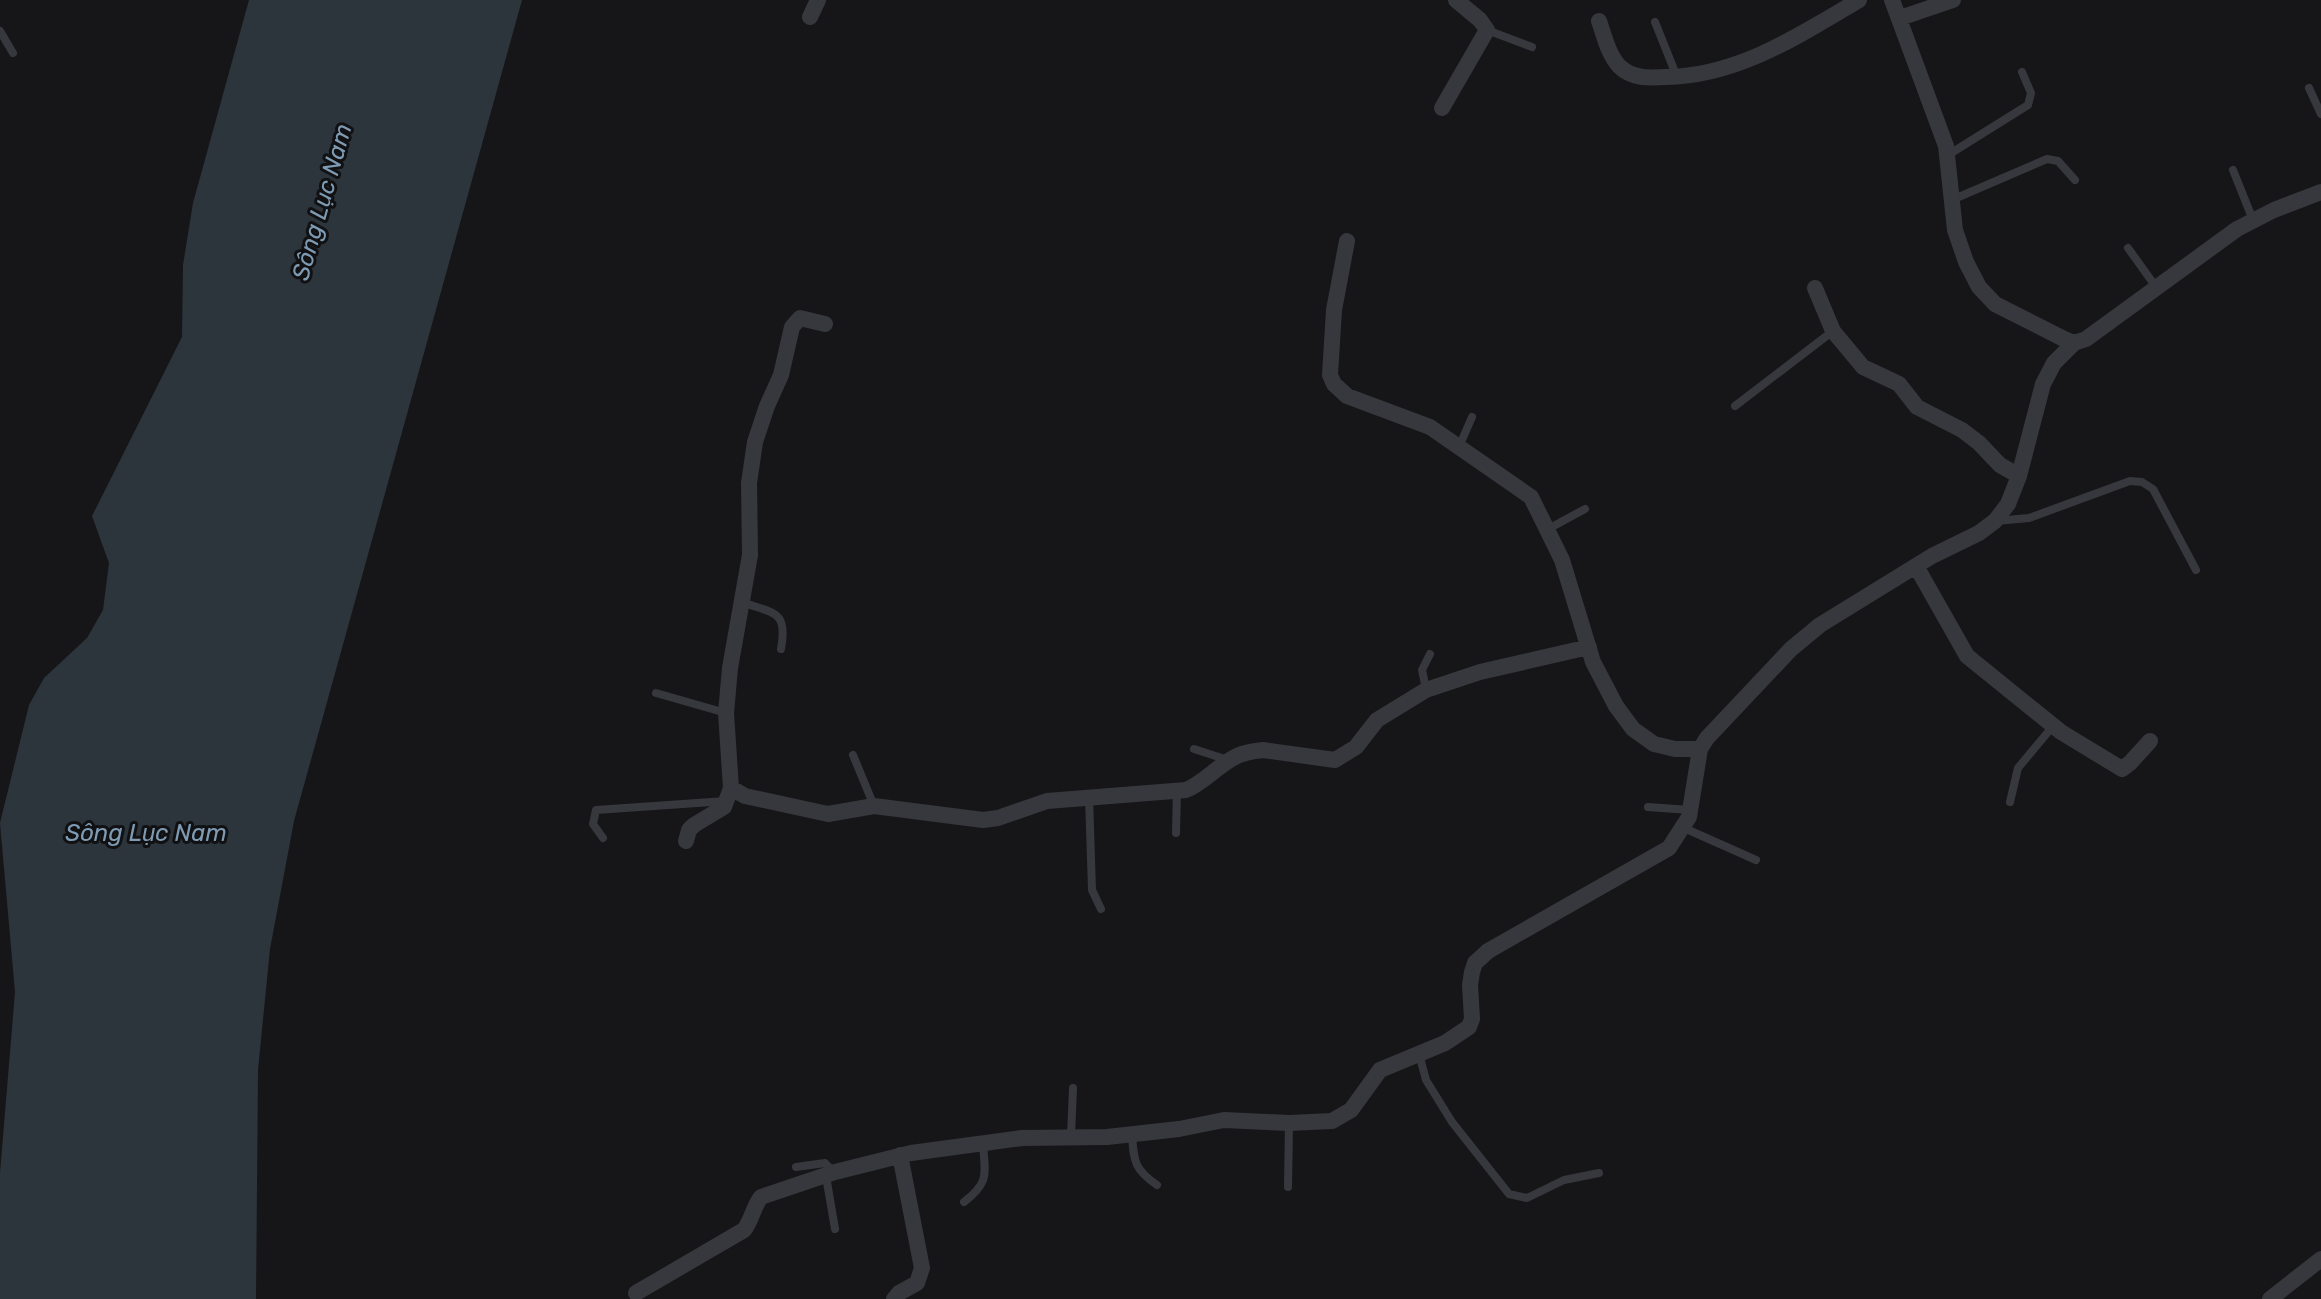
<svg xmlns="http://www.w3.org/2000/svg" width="2321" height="1299" font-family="Rubik,sans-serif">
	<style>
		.water { fill: #2c353c }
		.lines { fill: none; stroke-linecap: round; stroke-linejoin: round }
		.lane { stroke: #37383d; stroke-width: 8 }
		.street { stroke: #37383d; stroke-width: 16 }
		.labels { text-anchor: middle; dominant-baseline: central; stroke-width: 6; stroke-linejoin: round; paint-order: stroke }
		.water-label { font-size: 24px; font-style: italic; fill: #7f9bb3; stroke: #111113 }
	</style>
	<rect width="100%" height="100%" fill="#161618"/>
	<path class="water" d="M249,0H522L294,821L270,949L258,1070L256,1299H0V1173L15,992L0,823L29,705L44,678L87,638L103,610L109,563L92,516L182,337L183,265L193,203Z"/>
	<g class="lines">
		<path class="lane" d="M1655,22L1677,77
			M1487,30L1532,47
			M0,31L13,53
			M2309,88L2321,114
			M1948,155L2028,105L2031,93L2022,72
			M2233,170L2253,220
			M1954,199L2047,159L2058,161L2075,180
			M2128,248L2156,287
			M1735,406L1833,331
			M1459,447L1472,417
			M1996,521L2029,518L2130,481L2142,482L2153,489L2196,570
			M1548,529L1585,509
			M742,602C774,614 788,610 781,649
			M1426,689L1422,670L1430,654
			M656,693L726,713
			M1194,749L1228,760
			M853,755L874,806
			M1089,797L1092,890L1101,909
			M2010,802L2018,768L2053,726
			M1648,807L1690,810
			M1684,828L1756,860
			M1176,833L1177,790
			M603,838L593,824L596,810L726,801
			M1419,1054L1426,1080L1452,1122L1509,1194L1527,1198L1564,1180L1599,1173
			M1132,1135C1134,1162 1134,1169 1157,1185
			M1071,1136L1073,1088
			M796,1167L825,1163L834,1172
			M826,1176L835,1229
			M1288,1187L1289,1124
			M964,1202C990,1182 985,1174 983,1144"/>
		<path class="street" d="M1892,0L1946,146L1955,230L1966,262L1979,287L1995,304L2064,339L2074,343L2086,339L2237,229L2274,210L2321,192
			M810,17L818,0
			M1900,18L1953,0
			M1599,21C1604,35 1608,54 1619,66C1632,79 1649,78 1666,77C1738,76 1798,36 1859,0
			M1442,108L1487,30L1480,20L1456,0
			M1347,241L1334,310L1330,375L1334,384L1347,396L1430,427L1531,497L1562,560L1593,662L1616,706L1633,729L1654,744L1675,749H1700
			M1815,288L1833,331L1863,367L1899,384L1917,407L1962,430L1979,443L2000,465L2019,476
			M1916,566L1967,656L2061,732L2122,769L2130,763L2150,741
			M731,788L745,796L828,814L874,806L983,820L998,818L1047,801L1186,790C1205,782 1218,765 1237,756C1245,752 1254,751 1263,750L1335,760L1356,747L1377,720L1426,690L1480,672L1589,647
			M686,841L689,830L694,825L724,807L731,788L726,713L730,668L750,555L749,483L755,442L767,406L781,375L792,327L800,318L825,324
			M636,1293L744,1230C752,1220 753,1207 761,1197L835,1172L911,1153L1022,1138L1107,1137L1179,1129L1224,1120L1289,1123L1332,1121L1351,1110L1380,1070L1445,1043L1469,1027L1472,1019L1470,985L1472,972L1475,963L1488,951L1669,848L1689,817L1700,749L1707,738L1791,649L1820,625L1932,556L1979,533L1995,521L2008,504L2019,476L2043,384L2054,363L2074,343
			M894,1299L899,1293L917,1283L922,1268L900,1155
			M2270,1299L2321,1259"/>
	</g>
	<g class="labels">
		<g class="water-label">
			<text transform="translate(322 202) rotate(-74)">Sông Lục Nam</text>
			<text x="146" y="833">Sông Lục Nam</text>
		</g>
	</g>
</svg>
